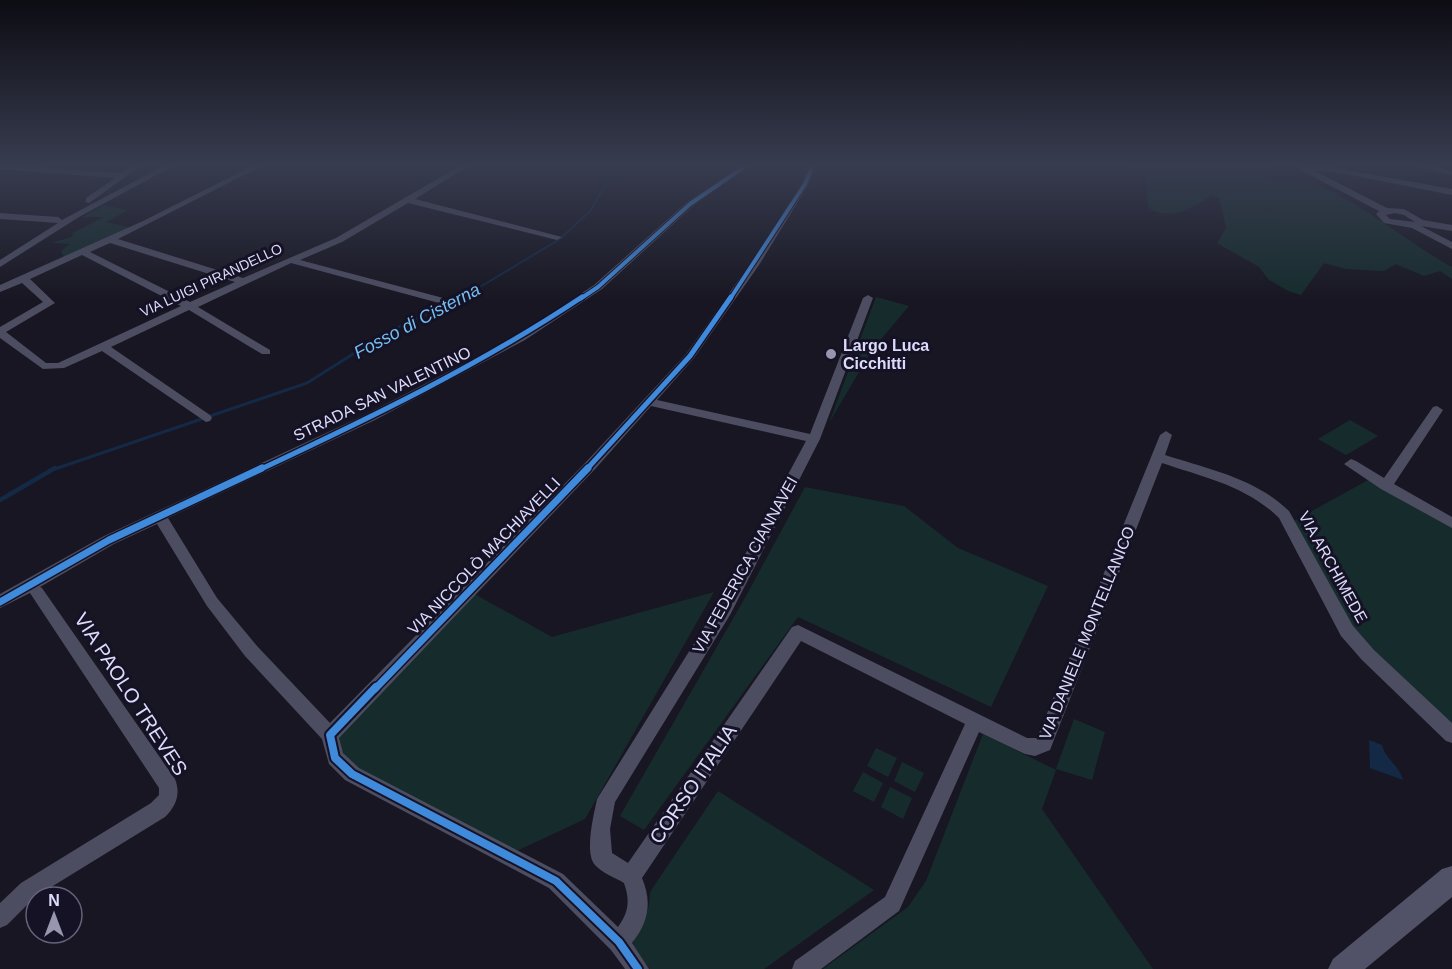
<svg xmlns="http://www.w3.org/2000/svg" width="1452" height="969" font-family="Helvetica,sans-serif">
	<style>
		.green { fill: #162c2c }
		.water { fill: #142945 }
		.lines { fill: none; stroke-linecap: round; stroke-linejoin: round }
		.stream-far2 { stroke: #142945; stroke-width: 2 }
		.stream-far1 { stroke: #142945; stroke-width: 3 }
		.stream { stroke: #142945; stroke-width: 4.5 }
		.street { fill: #4d4d62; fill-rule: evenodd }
		.secondary { fill: #515167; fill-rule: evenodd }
		.cycleway-far3-casing { stroke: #151226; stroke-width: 6 }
		.cycleway-far2-casing { stroke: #151226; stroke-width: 8 }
		.cycleway-far1-casing { stroke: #151226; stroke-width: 10 }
		.cycleway-casing { stroke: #151226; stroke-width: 12 }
		.cycleway-far3 { stroke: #408adc; stroke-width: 4 }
		.cycleway-far2 { stroke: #408adc; stroke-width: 5 }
		.cycleway-far1 { stroke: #408adc; stroke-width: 7 }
		.cycleway { stroke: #408adc; stroke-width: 8 }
		.poi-dot { fill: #9896af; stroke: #151226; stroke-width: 2 }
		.labels { text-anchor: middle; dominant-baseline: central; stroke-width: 6; stroke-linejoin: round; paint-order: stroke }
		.far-street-label { font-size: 14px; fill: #dddbfb; stroke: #151226 }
		.poi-label { font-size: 16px; font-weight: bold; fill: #dddbfb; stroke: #151226; text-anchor: start }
		.street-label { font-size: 16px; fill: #dddbfb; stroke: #151226 }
		.water-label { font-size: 18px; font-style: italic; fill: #74bef1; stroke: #151226 }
		.near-street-label { font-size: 20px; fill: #dddbfb; stroke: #151226 }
	</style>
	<rect width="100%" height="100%" fill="#181622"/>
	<path class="green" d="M1121,165H1276L1278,167L1266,172L1267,179C1282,182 1299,177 1313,183C1363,203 1405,241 1452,267V279L1440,271L1424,276L1396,264L1384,271L1346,269L1324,263L1301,295L1288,291L1268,279L1259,267L1217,243L1226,228L1219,198L1212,195C1192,208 1169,223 1148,207L1146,179Z
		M104,205L128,210L106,222L132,228L64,257L61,251L70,244L53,243C60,239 67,240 74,235L71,234L104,217H82Z
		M876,297L909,306L872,350L829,423Z
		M1350,420L1378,436L1346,455L1318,439Z
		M1370,479L1452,527V726L1354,631L1294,521Z
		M805,487L904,506L958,548L1048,586L991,707L798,617L644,830L620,816L746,596Z
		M469,591L552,637L714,592L585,819L508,855L363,780L330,735Z
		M1074,719L1105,732L1092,780L1056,769Z
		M983,734L1056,770L1042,809L1153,969H823L908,907L926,881Z
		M876,748L897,758L888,777L867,766Z
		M902,762L924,773L915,792L894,781Z
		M863,772L883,783L874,802L853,791Z
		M890,787L912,798L903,819L881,807Z
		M718,791L874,890L764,969H650L631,946C642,928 650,913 650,892Z"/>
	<path class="water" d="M1369,740L1382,745C1386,760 1399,765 1403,780L1370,768Z"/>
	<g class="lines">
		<path class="stream-far2" d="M460,299L560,239L590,211L613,173L637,165"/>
		<path class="stream-far1" d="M52,470L307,383L388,332L463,297"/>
		<path class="stream" d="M0,500L55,468"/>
		<path class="street" d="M0,165L121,173L133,165H142L89,203L86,202V198L115,178L0,169Z
			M165,165H175L79,217L0,267V260L58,223L0,219V213L58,217L62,220Z
			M254,165H264L118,239L243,278L336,238L461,165H470L415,199L562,237L557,240L408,203L342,242L300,260L447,299V303H439L291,263L198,307L270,350V354H262L189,310L111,347L210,415L212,418L210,421L206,422L102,351L64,368L43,369L0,338V327L43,302L22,283L0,292V285L143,221ZM110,243L235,282L190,302L90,252ZM82,255L181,306L58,363H46L6,332L55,303L30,279Z
			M742,165H751L693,206L602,289L525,340L375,420L168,518L217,598L257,646L330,723L587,461L686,354L750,264L801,184L809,165H817L809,184L759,265L694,358L657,400L810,434L863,298L868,295L873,298L820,439L730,615L615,802L610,829L612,853L628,863L792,627L798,625L1027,738H1037L1160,435L1166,431L1172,435L1165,455C1208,469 1255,478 1289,511L1353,626L1374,650L1452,723V743L1446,741L1362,660L1341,636L1279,518C1247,486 1203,477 1162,463L1050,750L1035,756L1025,754L979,732L899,911L821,969H792L795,961L885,897L965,724L801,641L642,878C652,902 649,922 632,943L649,969H625L611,950L549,888L345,780L329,764L322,739L245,656L207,606L157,524L114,544L40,587L42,588L175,779C181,794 176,806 165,817L35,897L7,925L0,928V903L21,883L151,803L159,795V788L30,593L0,608V594L104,536L367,414L517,336L594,285L687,202ZM651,406L806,441L718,605L597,799C594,814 584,853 595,865C602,873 616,878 624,883C630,900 629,912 618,927L563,874L359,768L343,753L339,738L597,467Z
			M1413,165H1426L1452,171V175Z
			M1301,166L1330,167L1452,189V195L1330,171H1315L1387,208L1404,209L1423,220L1452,225V231L1421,226L1452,242V249L1412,228L1384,223L1376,214L1379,211L1304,172L1300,168ZM1395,213L1404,215L1415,222L1390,219L1386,215Z
			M1437,406L1443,410L1394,484L1452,517V528L1381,489L1344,464L1351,459L1356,461L1384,478L1433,407Z"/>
		<path class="secondary" d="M1452,866V897L1365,969H1328L1333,959L1442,869Z"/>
		<defs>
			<path id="cycleway-far3" d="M580,299L598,287L690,204L747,165
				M730,299L805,184L813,165"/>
			<path id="cycleway-far2" d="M259,470C370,418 480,365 582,297
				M586,470L690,356L731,297"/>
			<path id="cycleway-far1" d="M0,602L109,540L262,468
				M375,689L588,468"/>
			<path id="cycleway" d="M376,687L330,735L335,758L352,774L556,881L619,942L638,969"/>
		</defs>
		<use href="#cycleway-far3" class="cycleway-far3-casing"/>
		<use href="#cycleway-far2" class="cycleway-far2-casing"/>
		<use href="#cycleway-far1" class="cycleway-far1-casing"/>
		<use href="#cycleway" class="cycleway-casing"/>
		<use href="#cycleway-far3" class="cycleway-far3"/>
		<use href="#cycleway-far2" class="cycleway-far2"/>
		<use href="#cycleway-far1" class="cycleway-far1"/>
		<use href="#cycleway" class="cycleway"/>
	</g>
	<linearGradient id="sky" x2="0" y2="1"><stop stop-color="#0d0c13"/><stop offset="0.55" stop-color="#373c4f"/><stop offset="1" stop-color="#373c4f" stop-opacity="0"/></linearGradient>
	<rect width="1452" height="300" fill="url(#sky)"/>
	<circle class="poi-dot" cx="831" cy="354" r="6"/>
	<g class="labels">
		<g class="far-street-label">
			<text transform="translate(211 280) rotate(-25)">VIA LUIGI PIRANDELLO</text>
		</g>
		<g class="poi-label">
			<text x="843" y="345">Largo Luca<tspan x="843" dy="18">Cicchitti</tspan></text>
		</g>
		<g class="street-label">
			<text transform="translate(382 394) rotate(-26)">STRADA SAN VALENTINO</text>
			<text transform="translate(484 556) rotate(-46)">VIA NICCOLÒ MACHIAVELLI</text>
			<text transform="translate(745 565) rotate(-61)">VIA FEDERICA CIANNAVEI</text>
			<text transform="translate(1333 567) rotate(61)">VIA ARCHIMEDE</text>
			<text transform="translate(1087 633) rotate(-68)">VIA DANIELE MONTELLANICO</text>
		</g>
		<g class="water-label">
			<text transform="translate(417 321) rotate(-28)">Fosso di Cisterna</text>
		</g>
		<g class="near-street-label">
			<text transform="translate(131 694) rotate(57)">VIA PAOLO TREVES</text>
			<text transform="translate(693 784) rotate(-56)">CORSO ITALIA</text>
		</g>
	</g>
	<g transform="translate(54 915)"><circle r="28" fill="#151226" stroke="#65627b" stroke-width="1.5"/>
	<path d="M0-4.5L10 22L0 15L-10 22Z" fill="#9896af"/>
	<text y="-9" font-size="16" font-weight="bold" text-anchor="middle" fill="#dddbfb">N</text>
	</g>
</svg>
